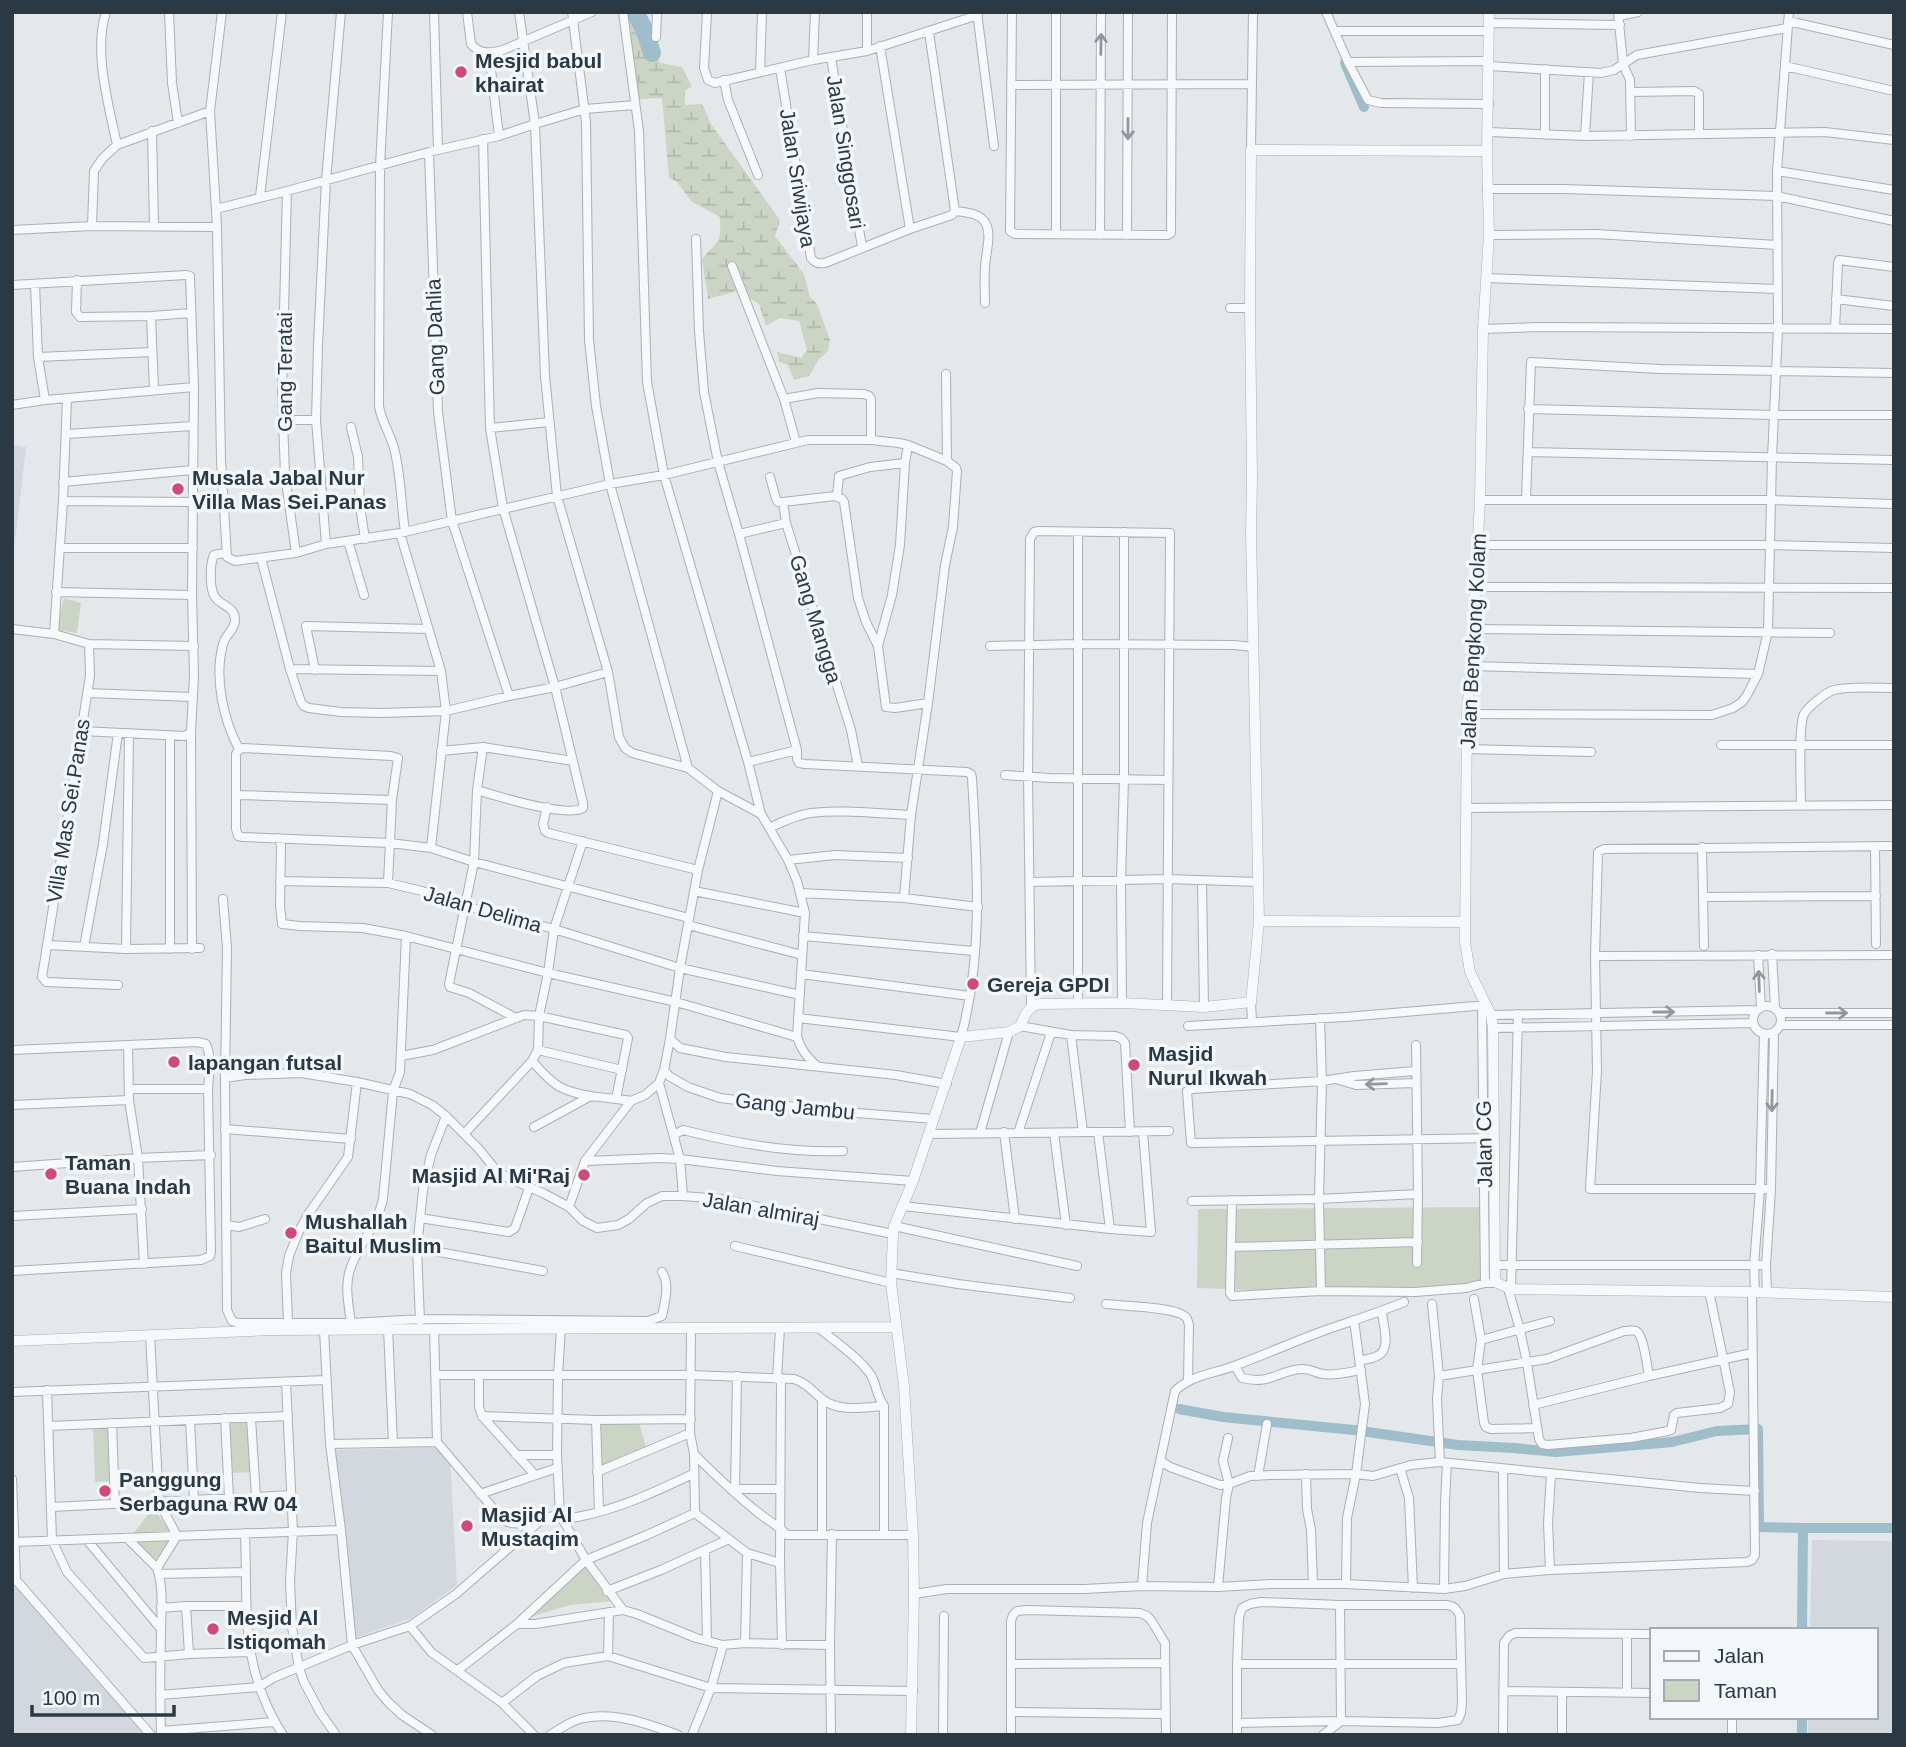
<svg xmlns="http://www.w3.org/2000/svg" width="1906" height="1747" font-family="Helvetica,sans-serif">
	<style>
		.built { fill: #d2d8dd }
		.wetland { fill: url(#wetland-marsh) }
		.park { fill: #ccd5c5 }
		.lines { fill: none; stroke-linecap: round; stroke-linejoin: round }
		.canal { stroke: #9fbdcb; stroke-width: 10 }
		.river { stroke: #9fbdcb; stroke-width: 18 }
		.minor-casing { stroke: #a9b0b6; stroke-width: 10 }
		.tertiary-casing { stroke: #a9b0b6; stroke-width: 11 }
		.minor { stroke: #f6f8fa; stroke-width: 8 }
		.tertiary { stroke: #f6f8fa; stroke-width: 10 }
		.oneway { stroke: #90989f }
		.poi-dot { fill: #ce4b79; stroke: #f4f7f9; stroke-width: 2.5 }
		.labels { text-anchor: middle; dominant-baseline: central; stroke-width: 7; stroke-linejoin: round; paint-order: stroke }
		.poi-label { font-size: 21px; font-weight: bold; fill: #2b3944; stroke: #f4f7f9; text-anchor: start }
		.street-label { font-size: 21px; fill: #2b3944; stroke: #f4f7f9 }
	</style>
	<defs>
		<pattern id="wetland-marsh" width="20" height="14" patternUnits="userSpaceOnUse" patternTransform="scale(1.75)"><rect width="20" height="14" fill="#ccd5c5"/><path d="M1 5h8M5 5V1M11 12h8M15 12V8" fill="none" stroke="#afb8aa"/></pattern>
	</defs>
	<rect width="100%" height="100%" fill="#e4e8eb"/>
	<path class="built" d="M12,445L26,447L12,568Z
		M441,1447L450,1458L457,1585L412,1618L348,1640L335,1450Z
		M12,1479L16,1581L151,1735H12Z
		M1812,1540L1894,1541V1735H1808V1717H1876V1630H1810Z"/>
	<path class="wetland" d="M626,16L646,32L660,63L682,67L692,86L685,91V105L702,104L711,124L780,220L775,236L804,274L810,297L817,304L830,340L828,351L819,359L809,376L794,380L788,365L779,362L777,352L801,358L807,350L799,321L780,318L766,326L759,304L738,291L708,299L702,259C719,239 721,245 720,217L692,202L676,181L669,178L662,98L640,99L636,90Z"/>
	<path class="park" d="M64,598L81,603L77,633L56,630Z
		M1486,1207L1487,1287L1383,1294L1197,1288L1198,1209Z
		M251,1421L254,1472L229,1473L227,1422Z
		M597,1422H639L646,1447L600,1466Z
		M111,1425L113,1481L95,1482L93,1426Z
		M153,1508L171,1532L133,1534Z
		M170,1539L155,1561L134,1541Z
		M582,1562L599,1586L615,1601L570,1605L526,1618Z"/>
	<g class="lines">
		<path class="canal" d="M1345,63L1364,107
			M1179,1409L1223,1417L1354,1430L1458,1445L1514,1448L1556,1452L1672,1442L1717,1431L1758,1429L1759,1527L1803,1528
			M1802,1630L1803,1528H1894
			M1802,1735V1717"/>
		<path class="river" d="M635,12L644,29L652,53"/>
		<defs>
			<path id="minor" d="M169,12L172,83L178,123
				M222,12L210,111L217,227L221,460L227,557L235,561L296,553L326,544L400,533L610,484L664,475L808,440H871L899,443L908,445L947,461L956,468L957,471L953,527L945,565L928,703L911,815L904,898
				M388,12L380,166L379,406C381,421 390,433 394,448C401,474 401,504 405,532
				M434,12L438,150
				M467,12L471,44C480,55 491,53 503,50L592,12
				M519,12L535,124L545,376L557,496L608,672L619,737L625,748L632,753L688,768L718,791L761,814
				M572,12L586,122L589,340L596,406L610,484L688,768
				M623,12L639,131L647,382L664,475L748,762L761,814L788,860L797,881L805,913L797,1037C801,1050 807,1057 817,1066
				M707,12L704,68L708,80L715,83L813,60L867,51L978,15
				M977,12L994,146
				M1012,12L1010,231L1015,234L1168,235L1171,233L1172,12
				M1056,12V234
				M1326,12L1348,62L1368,100L1381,103L1489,104
				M1619,16L1638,12
				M1788,21L1894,45
				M1489,23L1620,25
				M1335,31H1489
				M929,32L955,211C965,212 981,213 986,224C992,236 985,255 985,269C984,280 985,292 985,303
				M656,37L657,12
				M880,46L910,229
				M867,51V12
				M489,53L499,136
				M831,57L862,247
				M813,60L815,12
				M1348,62L1489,61
				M1489,66L1601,73L1614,70L1623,64L1618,12
				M1785,66L1894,91
				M780,68L811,258C815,263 818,264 825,263L910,229L952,215L955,211
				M760,72L762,12
				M724,80L728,100L758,175
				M1011,85L1252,84
				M1631,92L1694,91L1699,94V133
				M152,131L154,226
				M1489,132L1585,136L1825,132L1894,140
				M1545,135V69
				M1585,136L1589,72
				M1631,136L1630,80L1623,64L1637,55L1787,28
				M117,145L210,111
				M1251,150L1253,12
				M429,152L438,412L452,521L509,696
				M1777,171L1894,190
				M1487,189H1564L1776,196L1894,221
				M287,191L282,391L285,475L296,553
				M260,196L282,12
				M216,209L287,191L429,152L499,136L535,124L585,109L635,105
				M92,226L94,171L102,159L117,145C109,106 93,52 106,12
				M12,230L92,226L217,227
				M1100,235L1101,12
				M1127,235L1128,12
				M1489,235L1596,234L1777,245
				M696,239L699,331L704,392L718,462L739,534L797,750V759L799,763L805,764L967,772L971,774L972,778C977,864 984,953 961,1037L798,1018
				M732,266L784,399L796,442
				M1486,278L1778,289
				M77,280L76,312L80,317L151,316L191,313
				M35,284L38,357L45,400
				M12,285L186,275L190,276L194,387L192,595L194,675L191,732L192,949
				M1836,299L1894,306
				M1230,308H1250
				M151,316L154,389
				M1483,329L1539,327L1894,329
				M1835,329L1838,263L1839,260L1894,267
				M38,357L152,352
				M946,374L947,461
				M784,399L818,393L864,394L869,396L871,399V440
				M12,405L45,400L194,387
				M1528,409L1774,415H1894
				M283,420H316
				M351,427L358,457L360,506L365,539
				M490,428L549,422
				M67,434L193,426
				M908,445L905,463L900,545L892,595L878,646L886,707L895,708L928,703
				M1528,452L1894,460
				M770,477L776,499L778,502H783L786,523L851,730L858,766
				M63,482L192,470
				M837,496L839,476L870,467L905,463
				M1526,499L1531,362L1660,369L1894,373
				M1480,500H1772L1894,504
				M63,501L193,502
				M783,502L835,496L842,499L844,502L858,598L866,622L878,646
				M1078,532V1002
				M400,533L441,671L446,711L431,848
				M739,534L786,523
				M348,541L364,595
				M326,544L316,420L318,345L326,180L341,12
				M1477,545H1771L1894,548
				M60,548H193
				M225,553L214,555C210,563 209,588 215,597C221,606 235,606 235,620C235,630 225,635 223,644C214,677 223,719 239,749
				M261,558L290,669L301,702L304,706L309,708L341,712L382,713L446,711L509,696L555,687L608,672
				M1475,587L1894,588
				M56,592L192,595
				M12,629L54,634L89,644L194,646
				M1472,629L1830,633
				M54,634L63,501L67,399
				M89,644L90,676L42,977L46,982L118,985
				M990,646L1077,644L1234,645L1253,647
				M1471,666L1758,674
				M290,669L441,671
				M315,670L306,626L428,629
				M87,693L193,697
				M1467,714L1712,715L1733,708L1742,702L1747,695L1758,674L1768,631L1772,458L1778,329L1777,171L1789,12
				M81,731L185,736L191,732
				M170,736V949
				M1721,745H1894
				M483,747L477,790L474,862L449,984L450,987L469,993L516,1018
				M1467,749L1591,752
				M441,751L483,747L573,761
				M748,762L797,750
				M1005,775L1050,778L1168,780
				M477,790C497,796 566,818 583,808V803L555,687L503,508L490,428L483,139
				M237,795L392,800
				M1801,806C1801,789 1798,726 1804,714C1808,707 1826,692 1834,690C1850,686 1876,688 1894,688
				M547,807L543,824L545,831L548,833L698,870
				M1466,808L1894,805
				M769,828C782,822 796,815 811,813C843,809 878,814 911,815
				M279,838L281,846L280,906L282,924L300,926L363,928L406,936L548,973L676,1002L797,1037
				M1875,846L1876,944
				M1702,847L1704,946
				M788,860L835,855L908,858
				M280,881L388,883L422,891L465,906L554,929L680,968L800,995
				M1202,881L1204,1007
				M1030,882L1168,879L1258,882
				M388,883L392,800L398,758L391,756L244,748L239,749L236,754V829L238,836L243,837L390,843L431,848L474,862L689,918
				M694,891L805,913
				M800,893L904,898L978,907
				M1703,897L1876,896
				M223,899L227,948L225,1078L227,1310L232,1321L238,1323H351L421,1319L648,1321L662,1316C665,1302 670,1284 662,1272
				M688,925L802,955
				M803,936L974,951
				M48,945L126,949L200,948
				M84,947L103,844L118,733
				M126,949L129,734
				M1772,954L1775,1007
				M1758,955L1761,1007
				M1595,956L1894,955
				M801,974L970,996
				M1251,1002L1252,1022
				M1122,1003L1121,880L1124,780V532
				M1031,1005L1028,777L1030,539L1034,532L1039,531L1170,533L1167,1006
				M1482,1005L1485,1283
				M1753 1020a14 14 0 1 1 28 0a14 14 0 1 1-28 0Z
				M1780,1013H1894
				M1491,1015L1757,1010
				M1320,1018L1322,1081L1319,1199L1321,1291
				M1781,1025H1894
				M1020,1026L1071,1035L1115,1036L1121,1038L1125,1043L1130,1132
				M1188,1026L1346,1017L1487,1005
				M1493,1028L1753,1023
				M1071,1035L1083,1132
				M670,1039L680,1048L726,1057L896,1075L947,1084
				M1416,1045L1418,1194L1417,1263
				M128,1046L129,1100L138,1158L144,1264
				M12,1050L197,1042L206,1044C212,1057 209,1074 208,1089L211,1252L210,1256L201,1260L12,1271
				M538,1050L622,1070
				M401,1056L433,1050L524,1015L539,1016L626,1035L628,1038L616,1099
				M532,1061C540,1070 549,1081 560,1087C582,1098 607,1097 631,1101
				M664,1070L669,1076L688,1087L720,1098L831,1111L934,1119
				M1415,1071L1354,1076L1322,1081L1192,1089L1187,1091L1191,1143L1493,1138
				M225,1078L245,1075L301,1073L357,1082L410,1094L432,1105L446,1116L478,1148L496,1170L508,1178L543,1193L569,1207L583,1221L597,1228L618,1225L629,1219L647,1203L662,1196H683L721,1199L893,1234
				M1339,1080L1356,1085L1416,1083
				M659,1083L680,1159L683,1196
				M129,1089H208
				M12,1105L129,1100
				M534,1127L589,1097
				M225,1129L351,1139
				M1004,1132L1015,1219
				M1098,1132L1110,1229
				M980,1133L1009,1032
				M1018,1133L1051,1033
				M1054,1133L1066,1225
				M464,1134L532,1061L538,1050L539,1016L548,973L554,929L583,841
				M929,1134L1169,1131
				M675,1139V1134L683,1130C735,1143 788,1153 843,1151
				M585,1161L660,1158L680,1159L777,1171L913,1181
				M12,1167L138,1158L211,1155
				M1771,1189H1590L1597,1071L1595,956L1598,852L1604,849L1894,846
				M1232,1200L1230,1293L1232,1296L1321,1291L1415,1292L1466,1288L1485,1283H1497
				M1192,1201L1319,1199L1418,1194
				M903,1206L1110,1229L1151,1232L1143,1132
				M569,1207L585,1161L631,1101L645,1095L659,1083L664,1070L670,1039L680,968L698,870L718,791
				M12,1216L142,1209
				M420,1218L509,1232L515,1228L529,1188
				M226,1225L239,1227L265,1219
				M894,1226L1077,1266
				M735,1246L891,1283
				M1231,1247L1418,1242
				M417,1248L543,1271
				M1494,1265H1766
				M891,1273L958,1284L1070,1298
				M1508,1288L1520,1330L1527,1363L1539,1439L1542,1444L1548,1445L1631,1438L1668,1431L1671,1430L1674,1415L1677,1413L1720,1408L1728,1404L1730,1392L1709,1291
				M1511,1289L1518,1014
				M1755,1292L1754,1265L1760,1189L1764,1034
				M1767,1293L1766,1265L1771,1189L1774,1033
				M1474,1299L1481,1340
				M1106,1304C1124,1306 1171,1307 1183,1315C1188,1318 1187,1319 1189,1325L1188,1380
				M1432,1304L1439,1376L1437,1399L1440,1462
				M420,1321L417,1248L423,1190L431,1155L446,1116
				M286,1323L288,1321L286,1273L289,1256L299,1231L309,1213L348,1157L357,1082
				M349,1324L351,1323C349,1307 345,1289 349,1273C356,1247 377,1227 383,1199L393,1091L400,1072L406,936
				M388,1328L393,1443
				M434,1328L437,1442L503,1520C522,1530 542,1516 561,1515C566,1515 571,1518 577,1517C617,1510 657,1491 693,1474
				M561,1328L558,1375L557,1455L560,1515L586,1560L623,1610
				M691,1329L690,1433L694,1454L695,1513
				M820,1329C837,1343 858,1357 871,1375C877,1386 876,1395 884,1406V1534
				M324,1330L330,1444L341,1530L352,1645L378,1690L388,1702L402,1715L432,1735
				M150,1335L159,1502L177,1536L157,1568C164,1588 161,1614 161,1634C160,1668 160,1701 161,1735
				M1360,1361C1365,1359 1372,1359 1377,1356C1392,1350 1383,1325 1382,1312
				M1235,1366L1242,1378C1271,1385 1277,1371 1301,1369C1310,1368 1315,1373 1323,1374C1335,1376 1349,1372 1361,1370
				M436,1375H691L794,1379C807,1383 813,1392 822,1399C840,1413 864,1407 884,1406
				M479,1375V1407L482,1416L535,1475
				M1439,1376L1547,1359L1624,1331C1628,1331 1633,1330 1636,1331C1644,1335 1647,1367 1649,1376
				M777,1379L780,1328
				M781,1379L780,1563L782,1645
				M286,1382L293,1531L290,1581L292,1627L299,1668L304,1682L320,1712L336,1735
				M47,1390L52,1540L67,1572L144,1658L189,1654L186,1606
				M12,1392L326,1380
				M822,1399V1534
				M1533,1405L1649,1376L1752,1353
				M482,1416L596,1420L691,1419
				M225,1418L229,1498
				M251,1418L256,1497
				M190,1420L194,1500
				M596,1420L599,1511
				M112,1423L115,1504
				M49,1426L288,1416
				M1536,1428L1491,1429L1486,1427L1484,1423L1477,1370L1481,1340L1550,1321
				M330,1444L437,1442
				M694,1454C715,1475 737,1496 760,1514C770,1522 779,1526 787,1535H913
				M516,1455H557
				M1161,1461L1170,1467L1220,1485L1229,1484L1250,1476L1271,1475L1356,1474L1373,1476L1411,1465L1440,1462L1700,1488L1755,1491
				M1400,1468L1409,1498L1413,1588
				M1503,1469L1504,1574
				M597,1472L690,1433
				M1306,1474L1307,1509L1311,1530L1313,1584
				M1258,1476L1267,1424
				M12,1479L16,1580L151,1735
				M735,1489H780
				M735,1493L737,1376
				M480,1494L557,1468
				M52,1507L292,1495
				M695,1513L747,1553L780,1563
				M245,1533C248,1608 239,1667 283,1735
				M127,1538L157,1568
				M87,1540L161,1629
				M14,1542L341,1530
				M705,1550L707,1640
				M1550,1570L1548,1523L1551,1475
				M159,1574L246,1572
				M1346,1584L1347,1518L1356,1474L1365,1404L1354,1320
				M1142,1586L1147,1523L1175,1391C1191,1375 1213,1374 1234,1366C1264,1355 1293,1342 1323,1331C1351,1321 1378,1313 1404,1302
				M1218,1587L1226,1498L1229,1484L1223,1461L1228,1438
				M1444,1589L1445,1503L1447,1463
				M607,1591L661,1570L729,1539
				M914,1594L947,1589H1084L1142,1586L1218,1587L1271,1584H1346L1444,1589L1465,1586L1504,1574L1550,1570L1747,1562L1752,1560L1755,1555L1752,1292
				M161,1608L186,1606H246
				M517,1624H535L623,1610L637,1614L696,1638L723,1645L745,1643L830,1645
				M410,1626L431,1652L502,1703L534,1735
				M1627,1634V1692
				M745,1643L747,1553
				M189,1654L249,1652
				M608,1656L609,1612
				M1011,1664L1165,1663
				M1237,1664H1461
				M458,1670L517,1624L586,1560L647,1535L695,1513
				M1504,1691L1652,1693
				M1562,1692V1735
				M160,1695L259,1687L273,1678L352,1645L410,1626L456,1594L540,1521
				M502,1703L537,1676L564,1663L608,1656L711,1688L913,1691
				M1012,1712L1166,1714
				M161,1731L274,1722
				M550,1735C560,1729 569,1722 580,1719C611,1710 649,1724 678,1735
				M692,1735L711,1688L723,1645
				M831,1735L830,1645L832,1534
				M943,1735L944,1616
				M1011,1735V1621L1013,1615L1017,1611L1027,1610L1140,1613L1147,1616L1151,1620L1165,1643L1166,1735
				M1237,1735V1664L1239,1617L1242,1608L1250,1604L1261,1602L1340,1605H1447C1454,1606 1457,1609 1460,1616L1462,1702L1461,1713L1458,1720L1438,1723L1341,1721L1237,1723
				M1323,1735L1341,1721L1340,1605
				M1503,1735L1504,1643L1509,1636L1515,1633L1652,1634
				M1732,1735V1717"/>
			<path id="tertiary" d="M1489,12L1487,151L1489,235L1483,329L1480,500L1471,666L1467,714L1465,942L1470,972L1491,1015L1493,1028L1495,1279L1497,1283L1511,1289L1752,1292L1894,1297
				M1259,921L1465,922
				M12,1341L274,1330L896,1327
				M911,1735L914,1594L913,1535L904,1386L891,1283L893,1234L894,1226L913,1181L961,1037L1009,1032L1020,1026C1025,1016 1027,1007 1039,1004L1122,1003L1204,1007L1251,1002L1259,921L1251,533L1252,478L1250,308L1251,150L1487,151"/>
		</defs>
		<use href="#minor" class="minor-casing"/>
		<use href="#tertiary" class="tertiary-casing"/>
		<use href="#minor" class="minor"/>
		<use href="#tertiary" class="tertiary"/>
	</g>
	<defs><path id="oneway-shaft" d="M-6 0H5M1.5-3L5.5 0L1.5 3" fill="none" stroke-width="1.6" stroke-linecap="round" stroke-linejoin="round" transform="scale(1.75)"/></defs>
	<g class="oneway">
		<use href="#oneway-shaft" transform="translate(1101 44) rotate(-89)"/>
		<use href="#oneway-shaft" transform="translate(1128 129) rotate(90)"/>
		<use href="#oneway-shaft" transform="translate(1759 981) rotate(-92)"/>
		<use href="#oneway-shaft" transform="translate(1664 1012)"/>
		<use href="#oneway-shaft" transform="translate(1837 1013)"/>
		<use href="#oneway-shaft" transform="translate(1376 1084) rotate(178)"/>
		<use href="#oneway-shaft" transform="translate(1772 1101) rotate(91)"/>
	</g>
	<g class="poi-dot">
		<circle cx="461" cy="72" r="7"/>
		<circle cx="178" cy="489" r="7"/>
		<circle cx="973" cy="984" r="7"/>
		<circle cx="174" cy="1062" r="7"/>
		<circle cx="1134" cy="1065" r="7"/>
		<circle cx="51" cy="1174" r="7"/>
		<circle cx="584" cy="1175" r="7"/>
		<circle cx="291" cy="1233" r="7"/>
		<circle cx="105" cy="1491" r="7"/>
		<circle cx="467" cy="1526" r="7"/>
		<circle cx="213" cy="1629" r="7"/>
	</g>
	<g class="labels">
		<g class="poi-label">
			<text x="475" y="60">Mesjid babul<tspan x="475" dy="24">khairat</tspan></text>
			<text x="192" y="477">Musala Jabal Nur<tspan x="192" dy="24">Villa Mas Sei.Panas</tspan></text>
			<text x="987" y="984">Gereja GPDI</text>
			<text x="1148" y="1053">Masjid<tspan x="1148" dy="24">Nurul Ikwah</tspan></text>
			<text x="188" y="1062">lapangan futsal</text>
			<text x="65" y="1162">Taman<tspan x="65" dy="24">Buana Indah</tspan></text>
			<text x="570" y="1175" text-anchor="end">Masjid Al Mi'Raj</text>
			<text x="305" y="1221">Mushallah<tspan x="305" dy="24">Baitul Muslim</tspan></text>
			<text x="119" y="1479">Panggung<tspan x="119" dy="24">Serbaguna RW 04</tspan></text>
			<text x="481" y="1514">Masjid Al<tspan x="481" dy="24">Mustaqim</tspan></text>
			<text x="227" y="1617">Mesjid Al<tspan x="227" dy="24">Istiqomah</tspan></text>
		</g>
		<g class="street-label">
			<text transform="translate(846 152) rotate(81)">Jalan Singgosari</text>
			<text transform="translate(798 178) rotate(81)">Jalan Sriwijaya</text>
			<text transform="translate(435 337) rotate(-92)">Gang Dahlia</text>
			<text transform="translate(284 372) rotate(-90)">Gang Teratai</text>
			<text transform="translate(816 619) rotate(73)">Gang Mangga</text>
			<text transform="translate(1473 641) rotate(-87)">Jalan Bengkong Kolam</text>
			<text transform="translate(68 811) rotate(-81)">Villa Mas Sei.Panas</text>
			<text transform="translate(483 909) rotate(16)">Jalan Delima</text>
			<text transform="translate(795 1106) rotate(6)">Gang Jambu</text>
			<text transform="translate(1484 1144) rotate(-91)">Jalan CG</text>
			<text transform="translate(761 1209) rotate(10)">Jalan almiraj</text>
		</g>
	</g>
	<rect width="1906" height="1747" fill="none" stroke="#2b3944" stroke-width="28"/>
	<rect x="1650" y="1628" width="228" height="91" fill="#f4f7f9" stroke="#a4abb1" stroke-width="2"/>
	<rect x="1664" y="1651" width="35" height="10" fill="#f6f8fa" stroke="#a4abb1" stroke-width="2"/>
	<text x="1714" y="1663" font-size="21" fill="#2b3944">Jalan</text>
	<rect x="1664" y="1680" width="35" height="21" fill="#ccd5c5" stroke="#a4abb1" stroke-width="2"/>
	<text x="1714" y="1698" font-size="21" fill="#2b3944">Taman</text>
	<path d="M32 1705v10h142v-10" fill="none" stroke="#2b3944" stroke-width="3.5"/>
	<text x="42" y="1705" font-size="21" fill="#2b3944" stroke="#f4f7f9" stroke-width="5" paint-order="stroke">100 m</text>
</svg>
